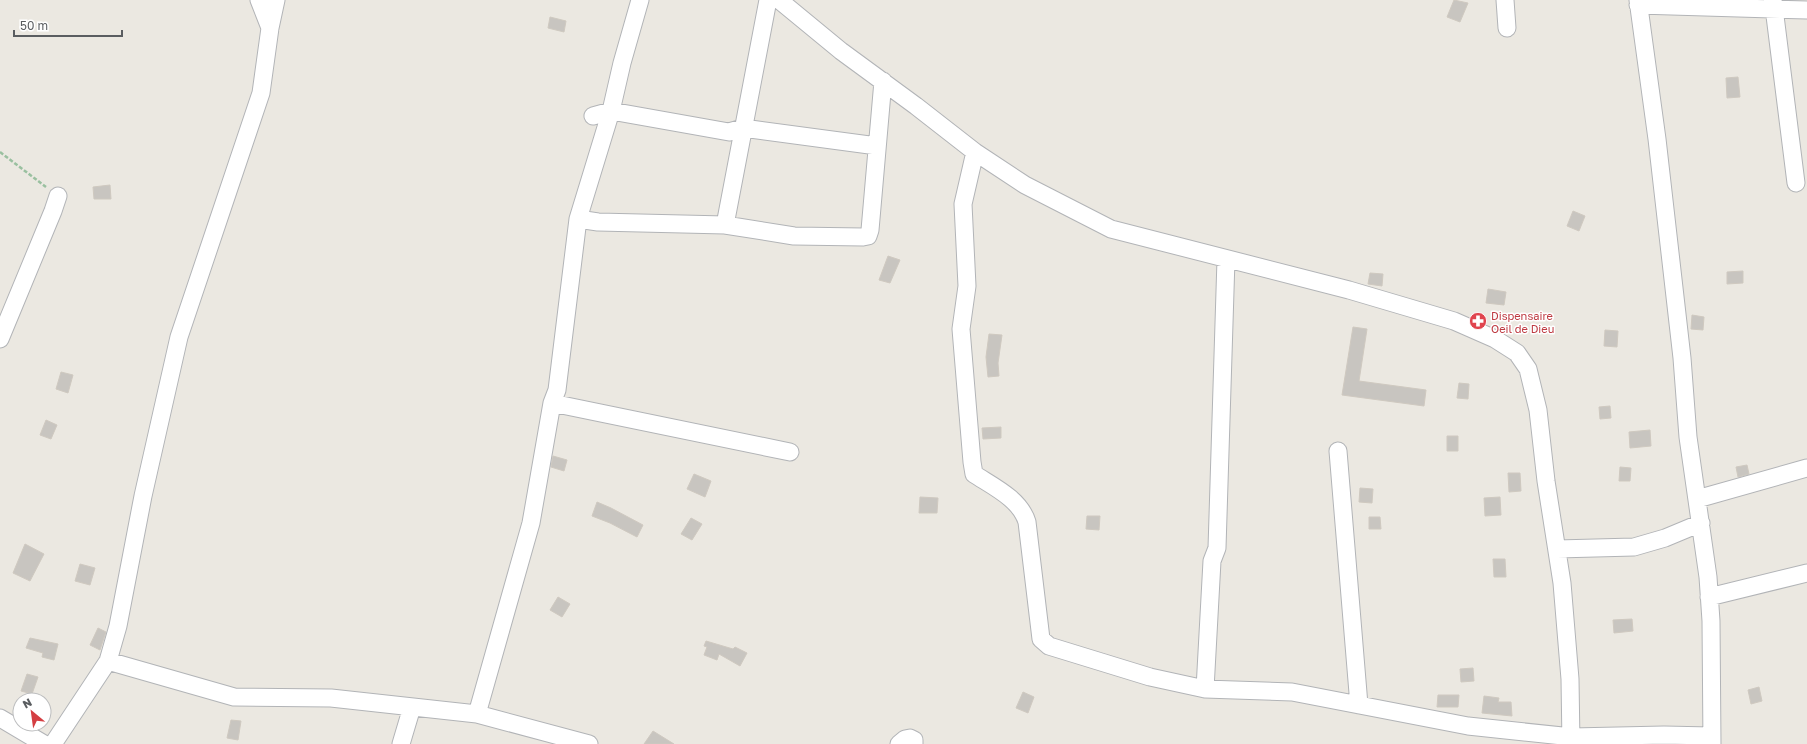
<svg xmlns="http://www.w3.org/2000/svg" width="1807" height="744" font-family="'Golos Text',sans-serif">
	<style>
		.building { fill: #c8c5c0; stroke: #cfc9c0 }
		.lines { fill: none; stroke-linecap: round; stroke-linejoin: round }
		.minor-casing { stroke: #b2b4b7; stroke-width: 19 }
		.path { stroke: #9ac0a0; stroke-width: 2.5; stroke-dasharray: 4 2; stroke-linecap: butt }
		.minor { stroke: #fff; stroke-width: 17 }
		.labels { text-anchor: middle; dominant-baseline: central; stroke-width: 3; stroke-linejoin: round; paint-order: stroke }
		.health-label { font-size: 11px; fill: #be3a42; stroke: #fff; text-anchor: start }
	</style>
	<rect width="100%" height="100%" fill="#ebe8e1"/>
	<path class="building" d="M1454,0L1468,3L1460,22L1447,17Z
		M550,17L566,21L564,32L548,28Z
		M1738,77L1740,97L1727,98L1726,78Z
		M110,185L111,199H94L93,187Z
		M1573,211L1585,216L1579,231L1567,226Z
		M888,256L900,260L890,283L879,280Z
		M1743,271V283L1727,284V272Z
		M1370,273L1383,274L1382,286L1368,284Z
		M1488,289L1506,292L1504,305L1486,303Z
		M1692,315L1704,317L1703,330L1691,329Z
		M1353,327L1367,329L1359,381L1426,390L1424,406L1342,395Z
		M1605,330L1618,331L1617,347L1604,346Z
		M989,334L1002,335L998,363L999,376L988,377L986,357Z
		M61,372L73,375L68,393L56,389Z
		M1459,383L1469,384L1468,399L1457,398Z
		M1610,406L1611,418L1600,419L1599,407Z
		M46,420L57,425L51,439L40,435Z
		M1001,427V438L983,439L982,428Z
		M1650,430L1651,446L1630,448L1629,432Z
		M1447,436H1458V451H1447Z
		M553,456L567,460L564,471L551,467Z
		M1747,465L1749,474L1738,477L1736,467Z
		M1620,467L1631,468L1630,481H1619Z
		M1508,473H1520L1521,491L1509,492Z
		M694,474L711,481L705,497L687,489Z
		M1360,488L1373,489L1372,503L1359,502Z
		M920,497L938,498L937,513H919Z
		M1500,497L1501,515L1485,516L1484,498Z
		M597,502L611,508L643,525L637,537L610,523L592,516Z
		M1087,516H1100L1099,530L1086,529Z
		M1369,517H1380L1381,529H1369Z
		M691,518L702,524L692,540L681,534Z
		M25,544L44,554L30,581L13,573Z
		M1493,559H1505L1506,577H1494Z
		M80,564L95,568L90,585L75,581Z
		M558,597L570,604L562,617L550,610Z
		M1632,619L1633,631L1614,633L1613,620Z
		M98,628L106,632L100,650L90,645Z
		M30,638L58,644L54,660L42,657L43,653L26,648Z
		M706,641L733,649L735,647L747,653L740,666L719,654L717,660L704,655L707,647L704,646Z
		M1473,668L1474,681L1461,682L1460,669Z
		M27,674L38,677L32,694L21,691Z
		M1759,687L1762,701L1751,704L1748,690Z
		M1023,692L1034,697L1028,713L1016,708Z
		M1438,695H1459L1458,707H1437Z
		M1484,696L1499,698L1498,702H1511L1512,716L1482,713Z
		M231,720L241,721L238,740L227,738Z
		M653,731L674,744H644Z"/>
	<g class="lines">
		<defs>
			<path id="minor" d="M259,0L270,28
				M779,0L841,51L916,106L975,152L1025,185L1111,229L1349,290L1454,321L1495,339L1517,353L1528,369L1538,410L1546,481L1562,583L1570,679L1571,744
				M1505,0L1507,28
				M1638,0L1657,139L1682,358L1688,437L1708,577L1711,621L1712,744
				M1773,0L1796,183
				M1638,5L1807,10
				M593,116L611,111L729,132L743,128L877,146
				M975,152L963,204L967,286L961,329L972,462L974,474C994,487 1020,499 1027,522L1041,639L1049,646L1150,677L1205,689L1292,692L1468,726L1572,737L1664,735L1711,736
				M578,219L598,222L725,225L794,236L863,237L868,236L870,230L883,81
				M725,225L768,0
				M0,339L53,211L58,196
				M552,403L790,452
				M1338,451L1359,705
				M1697,499L1807,468
				M1557,549L1634,547L1665,538L1701,523
				M1709,597L1807,573
				M108,661L234,697L331,698L477,714L589,744
				M1205,689L1212,561L1217,548L1226,259
				M477,714L531,523L552,403L557,390L578,219L611,111L622,63L640,0
				M0,718L44,744
				M53,744L108,661L118,626L143,496L179,337L261,93L270,28L276,0
				M401,744L412,707
				M899,744L905,739L910,738L914,740V744"/>
		</defs>
		<use href="#minor" class="minor-casing"/>
		<path class="path" d="M0,152L46,187"/>
		<use href="#minor" class="minor"/>
	</g>
	<defs>
		<symbol id="pharmacy-disc" viewBox="-11 -11 22 22"><circle r="9.5" fill="#e0444e" stroke="#fff"/><path d="M-2-6h4v4h4v4h-4v4h-4v-4h-4v-4h4Z" fill="#fff"/></symbol>
	</defs>
	<g fill-rule="evenodd">
		<use href="#pharmacy-disc" x="1468" y="311" width="20" height="20"/>
	</g>
	<g class="labels">
		<g class="health-label">
			<text x="1491" y="315">Dispensaire<tspan x="1491" dy="13">Oeil de Dieu</tspan></text>
		</g>
	</g>
	<g transform="translate(32 712) rotate(331)"><circle r="19" fill="#ffffff" stroke="#bdbebf"/>
	<path d="M0-3L7 15L0 10L-7 15Z" fill="#d43e42"/>
	<text y="-6" font-size="11" font-weight="bold" text-anchor="middle" fill="#5a5d60">N</text>
	</g>
	<path d="M14 30v6h108v-6" fill="none" stroke="#5a5d60" stroke-width="2"/>
	<text x="20" y="30" font-size="12" fill="#5a5d60" stroke="#ffffff" stroke-width="3" paint-order="stroke">50 m</text>
</svg>
